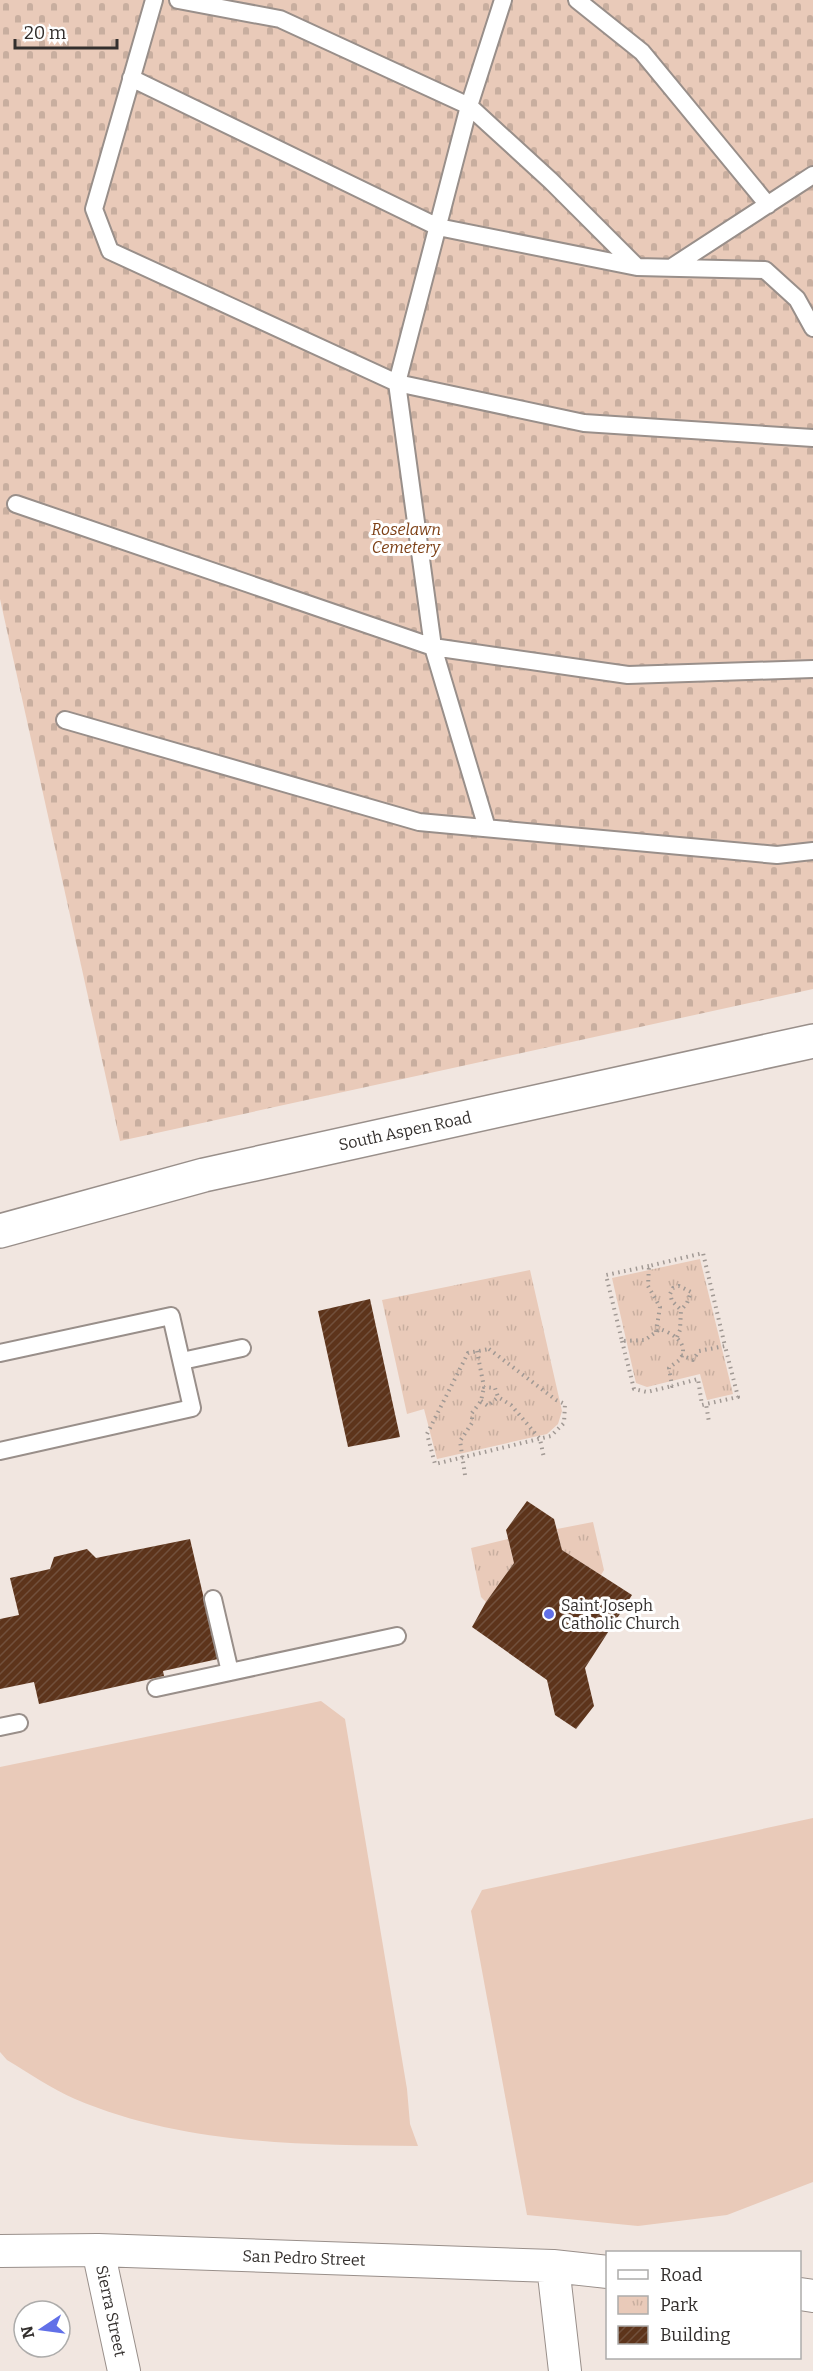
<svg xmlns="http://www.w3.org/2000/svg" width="813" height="2371" font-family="Bitter,serif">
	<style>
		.cemetery { fill: url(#cemetery-stones) }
		.park { fill: url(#park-tufts) }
		.garden { fill: #e9cab9 }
		.building { fill: url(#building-hatch) }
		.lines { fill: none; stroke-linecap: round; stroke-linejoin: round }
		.lane-casing { stroke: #998f8a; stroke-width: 20 }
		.street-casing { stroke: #998f8a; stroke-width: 34 }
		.secondary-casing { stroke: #998f8a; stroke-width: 36 }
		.path { stroke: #a19994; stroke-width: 4; stroke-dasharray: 1.5 4.5; stroke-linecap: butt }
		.lane { stroke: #fff; stroke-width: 16 }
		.street { stroke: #fff; stroke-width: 32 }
		.secondary { stroke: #fff; stroke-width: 33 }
		.poi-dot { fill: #6170e8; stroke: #fff; stroke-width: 2 }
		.labels { text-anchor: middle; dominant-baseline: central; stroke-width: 6; stroke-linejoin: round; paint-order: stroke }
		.park-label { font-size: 16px; font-style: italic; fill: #7d4016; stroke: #fff }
		.street-label { font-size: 16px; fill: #332f2d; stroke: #fff }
		.poi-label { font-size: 16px; fill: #332f2d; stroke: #fff; text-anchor: start }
	</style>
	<defs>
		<pattern id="cemetery-stones" width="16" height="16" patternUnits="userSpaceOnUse" patternTransform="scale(1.5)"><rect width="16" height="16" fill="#e9cab9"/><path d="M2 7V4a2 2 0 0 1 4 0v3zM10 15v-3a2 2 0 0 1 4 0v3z" fill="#c8ae9f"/></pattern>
		<pattern id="park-tufts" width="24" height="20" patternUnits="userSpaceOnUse" patternTransform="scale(1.5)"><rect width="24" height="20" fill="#e9cab9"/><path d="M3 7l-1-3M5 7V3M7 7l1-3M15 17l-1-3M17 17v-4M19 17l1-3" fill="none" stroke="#c8ae9f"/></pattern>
		<pattern id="building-hatch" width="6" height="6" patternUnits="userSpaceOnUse" patternTransform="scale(1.5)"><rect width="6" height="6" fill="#5d341b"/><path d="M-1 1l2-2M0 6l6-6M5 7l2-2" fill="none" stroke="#71503c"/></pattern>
	</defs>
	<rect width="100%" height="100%" fill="#f1e6e0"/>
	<path class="cemetery" d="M0,0H813V989L120,1141L0,599Z"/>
	<path class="park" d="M700,1259L733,1394L707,1400L700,1374L647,1387L636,1383L612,1278Z
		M530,1270L562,1411L558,1424L547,1434L437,1459L424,1409L407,1414L382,1300Z
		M593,1522L604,1570L601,1575L562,1550L557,1529Z
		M508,1539L514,1563L486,1602L481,1597L471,1548Z"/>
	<path class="garden" d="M321,1701L345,1719L407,2089L410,2124L418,2146C303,2145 183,2145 75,2099C52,2089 29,2073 7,2060L0,2052V1767Z
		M813,1818V2182L727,2215L638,2226L527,2215L471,1911L482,1890Z"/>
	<path class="building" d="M370,1299L400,1437L348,1447L318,1311Z
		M527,1501L554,1519L562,1550L632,1595L585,1668L594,1706L576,1729L555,1715L547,1680L472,1627L486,1602L514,1563L506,1530Z
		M190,1539L218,1659L163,1671L164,1676L39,1704L34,1682L0,1689V1619L19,1615L10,1578L50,1569L54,1557L87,1549L96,1558Z"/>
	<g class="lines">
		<defs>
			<path id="lane" d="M154,0L94,209L110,251L397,383L584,423L813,438
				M178,0L280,19L469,106L551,181L637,267
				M577,0L642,52L768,205
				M131,78L438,227L637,267L765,270L797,299L813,328
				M672,267L813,175
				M16,504L433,647L628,675L813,669
				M65,720L419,822L777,855L813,851
				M487,828L433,647L397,383L469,106L503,0
				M0,1353L171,1316L192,1408L0,1451
				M182,1361L242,1348
				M213,1599L230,1672
				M156,1688L397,1636
				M0,1727L19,1723"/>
			<path id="street" d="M98,2250L124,2371
				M0,2251L98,2250L553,2266L608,2272
				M553,2266L565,2371
				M800,2294L813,2296"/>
			<path id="secondary" d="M0,1231L204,1175L813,1041"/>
		</defs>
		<use href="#lane" class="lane-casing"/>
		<use href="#street" class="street-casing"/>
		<use href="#secondary" class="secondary-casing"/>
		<path class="path" d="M649,1266L606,1275L622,1341L645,1340L660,1329C671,1333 689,1342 681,1358C679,1361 672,1365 669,1368L672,1386L698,1379L702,1405L706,1404
			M656,1332L660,1307L648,1286L649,1266L703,1253L725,1346
			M677,1337L680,1330L681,1310L672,1301L670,1294L673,1288L679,1286L691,1292L687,1303L681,1310
			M622,1341L634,1389L647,1392L672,1386
			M489,1349L556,1400L565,1404L564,1423L551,1436L435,1464L427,1434L432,1424L468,1353Z
			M477,1351L484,1387L495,1388L498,1397L511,1405L540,1439L544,1458
			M681,1355L693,1360L699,1351L725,1346L738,1397L706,1404L709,1422
			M481,1401L488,1406L498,1397
			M465,1475L460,1441L472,1423V1413L481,1401L484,1387"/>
		<use href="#lane" class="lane"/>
		<use href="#street" class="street"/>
		<use href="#secondary" class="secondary"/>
	</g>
	<circle class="poi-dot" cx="549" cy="1614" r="6"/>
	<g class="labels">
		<g class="park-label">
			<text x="406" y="529">Roselawn<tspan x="406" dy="18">Cemetery</tspan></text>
		</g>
		<g class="street-label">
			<text transform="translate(405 1131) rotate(-12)">South Aspen Road</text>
			<text transform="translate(304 2258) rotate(2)">San Pedro Street</text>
			<text transform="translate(111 2311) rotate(78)">Sierra Street</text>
		</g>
		<g class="poi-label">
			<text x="561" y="1605">Saint Joseph<tspan x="561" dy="18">Catholic Church</tspan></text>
		</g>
	</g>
	<rect x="606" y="2251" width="195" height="108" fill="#ffffff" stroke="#adacab" stroke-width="1.5"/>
	<rect x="618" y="2270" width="30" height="9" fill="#ffffff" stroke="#adacab" stroke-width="1.5"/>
	<text x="660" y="2281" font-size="18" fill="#332f2d">Road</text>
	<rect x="618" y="2296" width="30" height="18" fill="url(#park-tufts)" stroke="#adacab" stroke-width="1.5"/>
	<text x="660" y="2311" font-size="18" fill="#332f2d">Park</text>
	<rect x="618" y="2326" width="30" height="18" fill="url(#building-hatch)" stroke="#adacab" stroke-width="1.5"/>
	<text x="660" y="2341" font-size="18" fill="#332f2d">Building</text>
	<g transform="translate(42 2329) rotate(257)"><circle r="28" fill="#ffffff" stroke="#adacab" stroke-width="1.5"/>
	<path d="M0-4.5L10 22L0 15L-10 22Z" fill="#6170e8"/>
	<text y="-9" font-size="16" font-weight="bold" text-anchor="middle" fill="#332f2d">N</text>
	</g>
	<path d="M15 39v9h102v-9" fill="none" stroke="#332f2d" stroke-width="3"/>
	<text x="24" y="39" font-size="18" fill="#332f2d" stroke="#ffffff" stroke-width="4.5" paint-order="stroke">20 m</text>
</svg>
